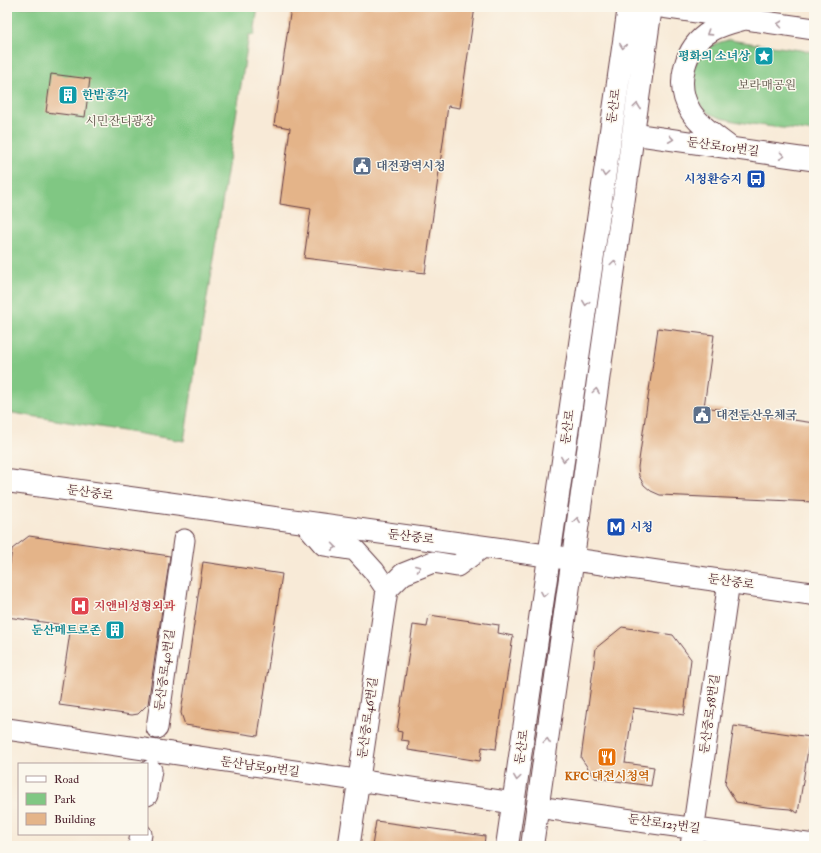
<svg xmlns="http://www.w3.org/2000/svg" width="821" height="853" font-family="'IM FELL Double Pica','Noto Serif KR',serif">
	<style>
		.green { fill: #80c783; stroke: #657357 }
		.building { fill: #e4b489 }
		.lines { fill: none; stroke-linecap: round; stroke-linejoin: round }
		.minor-casing { stroke: #643d45; stroke-width: 23 }
		.major-casing { stroke: #643d45; stroke-width: 24 }
		.minor { stroke: #fff; stroke-width: 21 }
		.major { stroke: #fff; stroke-width: 22 }
		.oneway { stroke: #ae9aa0 }
		.labels { text-anchor: middle; dominant-baseline: central; stroke-width: 3; stroke-linejoin: round; paint-order: stroke }
		.culture-label { font-size: 12px; font-weight: bold; fill: #0d838f; stroke: #fbf7ec; text-anchor: end }
		.park-label { font-size: 12px; fill: #5a5145; stroke: #fbf7ec }
		.street-label { font-size: 12px; fill: #4a1f2b; stroke: #fbf7ec }
		.service-label { font-size: 12px; font-weight: bold; fill: #4e5e75; stroke: #fbf7ec; text-anchor: start }
		.transit-label { font-size: 12px; font-weight: bold; fill: #164399; stroke: #fbf7ec; text-anchor: end }
		.health-label { font-size: 12px; font-weight: bold; fill: #be3a42; stroke: #fbf7ec; text-anchor: start }
		.food-label { font-size: 12px; font-weight: bold; fill: #c56008; stroke: #fbf7ec }
	</style>
	<rect width="100%" height="100%" fill="#fbf7ec"/>
	<filter id="ink" filterUnits="userSpaceOnUse"><feTurbulence type="fractalNoise" baseFrequency=".025" numOctaves="2"/><feDisplacementMap in="SourceGraphic" scale="8" xChannelSelector="R" yChannelSelector="G"/><feConvolveMatrix kernelMatrix="1 2 1 2 8 2 1 2 1" color-interpolation-filters="sRGB"/></filter>
	<filter id="wash" filterUnits="userSpaceOnUse"><feTurbulence type="fractalNoise" baseFrequency=".012" numOctaves="4" result="noise"/><feDisplacementMap in="SourceGraphic" scale="16" xChannelSelector="R" yChannelSelector="G"/><feGaussianBlur stdDeviation="0.9" result="paint"/><feColorMatrix in="noise" values="0 0 0 0 0 0 0 0 0 0 0 0 0 0 0 0 0 1.4 0 .05"/><feComposite in="paint" operator="in"/></filter>
	<g filter="url(#wash)">
		<rect width="100%" height="100%" fill="#f8ead7"/>
		<path class="green" d="M7,7H258L254,35H249L184,441L7,412Z
			M729,40L814,52V132C789,128 728,124 709,113C700,107 695,97 693,87C691,81 691,73 694,66C702,51 712,43 729,40Z"/>
		<g id="blocks">
			<path class="building" d="M291,7H475L460,108L448,106L425,273L304,258L311,209L280,204L290,128L274,125Z
				M51,74L90,79L85,117L46,112Z
				M658,328L714,335L704,407L814,423V502L660,495L651,491L644,485L639,476L638,467Z
				M29,536L170,556L148,704L138,714L132,715L59,705L71,626L7,617V583L12,549Z
				M203,562L282,574L258,736L185,725L181,713Z
				M429,615L499,625L498,633L513,636L496,749L482,747L480,761L408,750L409,741L401,740L402,732L397,731L413,625L427,627Z
				M622,627L673,635L691,659L684,715L633,708L625,763L654,767L651,786L595,778L581,758L596,648Z
				M734,726L810,737L798,813L790,809L766,807L736,802L725,784Z
				M376,821L485,836L484,846H372Z"/>
		</g>
	</g>
	<g filter="url(#ink)">
		<use href="#blocks" fill-opacity="0" stroke="#643d45" stroke-width="1"/>
		<g class="lines">
			<defs>
				<path id="minor" d="M662,7L814,29
					M633,134L814,160
					M730,147C717,137 700,126 691,112C674,85 684,47 711,31C721,25 734,22 745,19
					M305,523L324,545L355,550L374,571L387,590
					M387,590L403,574L433,562L457,566L483,547
					M157,728L184,540
					M7,729L514,803
					M147,795L151,770
					M537,807L814,845
					M139,846L141,834
					M349,846L387,590
					M691,846L729,581"/>
				<path id="major" d="M7,481L550,556L814,594
					M507,846L629,7
					M532,846L651,7"/>
			</defs>
			<use href="#minor" class="minor-casing"/>
			<use href="#major" class="major-casing"/>
			<use href="#minor" class="minor"/>
			<use href="#major" class="major"/>
		</g>
		<defs><path id="oneway-chevron" d="M-2-3.5L2.5 0L-2 3.5" fill="none" stroke-width="1.6" stroke-linecap="round" stroke-linejoin="round"/></defs>
		<g class="oneway">
			<use href="#oneway-chevron" transform="translate(780 24) rotate(-172)"/>
			<use href="#oneway-chevron" transform="translate(709 33) rotate(147)"/>
			<use href="#oneway-chevron" transform="translate(623 46) rotate(98)"/>
			<use href="#oneway-chevron" transform="translate(637 106) rotate(-82)"/>
			<use href="#oneway-chevron" transform="translate(671 139) rotate(8)"/>
			<use href="#oneway-chevron" transform="translate(782 156) rotate(8)"/>
			<use href="#oneway-chevron" transform="translate(605 174) rotate(98)"/>
			<use href="#oneway-chevron" transform="translate(614 263) rotate(-82)"/>
			<use href="#oneway-chevron" transform="translate(586 303) rotate(98)"/>
			<use href="#oneway-chevron" transform="translate(596 391) rotate(-82)"/>
			<use href="#oneway-chevron" transform="translate(564 459) rotate(98)"/>
			<use href="#oneway-chevron" transform="translate(577 520) rotate(-82)"/>
			<use href="#oneway-chevron" transform="translate(334 547) rotate(8)"/>
			<use href="#oneway-chevron" transform="translate(418 568) rotate(-22)"/>
			<use href="#oneway-chevron" transform="translate(544 594) rotate(99)"/>
			<use href="#oneway-chevron" transform="translate(547 741) rotate(-82)"/>
			<use href="#oneway-chevron" transform="translate(517 778) rotate(98)"/>
		</g>
	</g>
	<defs>
		<symbol id="sight-square" viewBox="-11 -11 22 22"><rect x="-9" y="-9" width="18" height="18" rx="4" fill="#0f9aa8" stroke="#fbf7ec"/><path d="M0-6L1.8-2.2L6-1.7L2.9 1.2L3.7 5.4L0 3.3L-3.7 5.4L-2.9 1.2L-6-1.7L-1.8-2.2Z" fill="#fff"/></symbol>
		<symbol id="building-square" viewBox="-11 -11 22 22"><rect x="-9" y="-9" width="18" height="18" rx="4" fill="#0f9aa8" stroke="#fbf7ec"/><path d="M-4-6H4V6H1V3H-1V6H-4ZM-2.5-4.3h1.7v1.8h-1.7ZM.8-4.3h1.7v1.8H.8ZM-2.5-1h1.7V.8h-1.7ZM.8-1h1.7V.8H.8Z" fill="#fff"/></symbol>
		<symbol id="civic-square" viewBox="-11 -11 22 22"><rect x="-9" y="-9" width="18" height="18" rx="4" fill="#5c6f8a" stroke="#fbf7ec"/><path d="M-.6-6.5H3V-4.5H.6V-3L4-1V1h2V6H-6V1h2V-1L-.6-3ZM-1.2 2.5V6h2.4V2.5Z" fill="#fff"/></symbol>
		<symbol id="bus-square" viewBox="-11 -11 22 22"><rect x="-9" y="-9" width="18" height="18" rx="4" fill="#1a4fb4" stroke="#fbf7ec"/><path d="M-5-6H5V4H4V6H2V4H-2V6H-4V4H-5ZM-3.5-4V0h7V-4ZM-3.5 1.2v1.5H-2V1.2ZM2 1.2v1.5H3.5V1.2Z" fill="#fff"/></symbol>
		<symbol id="metro-square" viewBox="-11 -11 22 22"><rect x="-9" y="-9" width="18" height="18" rx="4" fill="#1a4fb4" stroke="#fbf7ec"/><path d="M-5.5 5V-5H-3L0 0L3-5H5.5V5H3V-.5L0 4L-3-.5V5Z" fill="#fff"/></symbol>
		<symbol id="hospital-square" viewBox="-11 -11 22 22"><rect x="-9" y="-9" width="18" height="18" rx="4" fill="#e0444e" stroke="#fbf7ec"/><path d="M-5-5h3v3.5h4V-5h3V5h-3V1.5h-4V5h-3Z" fill="#fff"/></symbol>
		<symbol id="restaurant-square" viewBox="-11 -11 22 22"><rect x="-9" y="-9" width="18" height="18" rx="4" fill="#e8710a" stroke="#fbf7ec"/><path d="M-5-6h1v4h1v-4h1v4h1v-4h1v5L-1.5 .5V6h-2V.5L-5-1ZM5-6V6H3V1.5H1.5Q1.5-4 5-6Z" fill="#fff"/></symbol>
	</defs>
	<g fill-rule="evenodd">
		<use href="#sight-square" x="753" y="45" width="22" height="22"/>
		<use href="#building-square" x="57" y="84" width="22" height="22"/>
		<use href="#civic-square" x="351" y="155" width="22" height="22"/>
		<use href="#bus-square" x="745" y="168" width="22" height="22"/>
		<use href="#civic-square" x="691" y="404" width="22" height="22"/>
		<use href="#metro-square" x="605" y="516" width="22" height="22"/>
		<use href="#hospital-square" x="69" y="595" width="22" height="22"/>
		<use href="#building-square" x="104" y="619" width="22" height="22"/>
		<use href="#restaurant-square" x="596" y="746" width="22" height="22"/>
	</g>
	<g class="labels">
		<g class="culture-label">
			<text x="750" y="56">평화의 소녀상</text>
			<text x="82" y="95" text-anchor="start">한밭종각</text>
			<text x="101" y="630">둔산메트로존</text>
		</g>
		<g class="park-label">
			<text x="767" y="85">보라매공원</text>
			<text x="120" y="121">시민잔디광장</text>
		</g>
		<g class="street-label">
			<text transform="translate(614 106) rotate(-82)">둔산로</text>
			<text transform="translate(723 147) rotate(8)">둔산로101번길</text>
			<text transform="translate(568 427) rotate(-82)">둔산로</text>
			<text transform="translate(90 493) rotate(8)">둔산중로</text>
			<text transform="translate(411 537) rotate(7)">둔산중로</text>
			<text transform="translate(731 582) rotate(8)">둔산중로</text>
			<text transform="translate(165 670) rotate(-82)">둔산중로40번길</text>
			<text transform="translate(710 714) rotate(-82)">둔산중로58번길</text>
			<text transform="translate(368 718) rotate(-82)">둔산중로46번길</text>
			<text transform="translate(522 747) rotate(-82)">둔산로</text>
			<text transform="translate(260 767) rotate(8)">둔산남로91번길</text>
			<text transform="translate(664 824) rotate(8)">둔산로123번길</text>
		</g>
		<g class="service-label">
			<text x="376" y="166">대전광역시청</text>
			<text x="716" y="415">대전둔산우체국</text>
		</g>
		<g class="transit-label">
			<text x="742" y="179">시청환승지</text>
			<text x="630" y="527" text-anchor="start">시청</text>
		</g>
		<g class="health-label">
			<text x="94" y="606">지앤비성형외과</text>
		</g>
		<g class="food-label">
			<text x="607" y="776">KFC 대전시청역</text>
		</g>
	</g>
	<rect width="821" height="853" fill="none" stroke="#fbf7ec" stroke-width="24"/>
	<rect x="18" y="763" width="130" height="72" fill="#fbf7ec" stroke="#b4a19f"/>
	<rect x="26" y="776" width="20" height="6" fill="#ffffff" stroke="#b4a19f"/>
	<text x="54" y="783" font-size="12" fill="#4a1f2b">Road</text>
	<rect x="26" y="793" width="20" height="12" fill="#80c783" stroke="#b4a19f"/>
	<text x="54" y="803" font-size="12" fill="#4a1f2b">Park</text>
	<rect x="26" y="813" width="20" height="12" fill="#e4b489" stroke="#b4a19f"/>
	<text x="54" y="823" font-size="12" fill="#4a1f2b">Building</text>
</svg>
